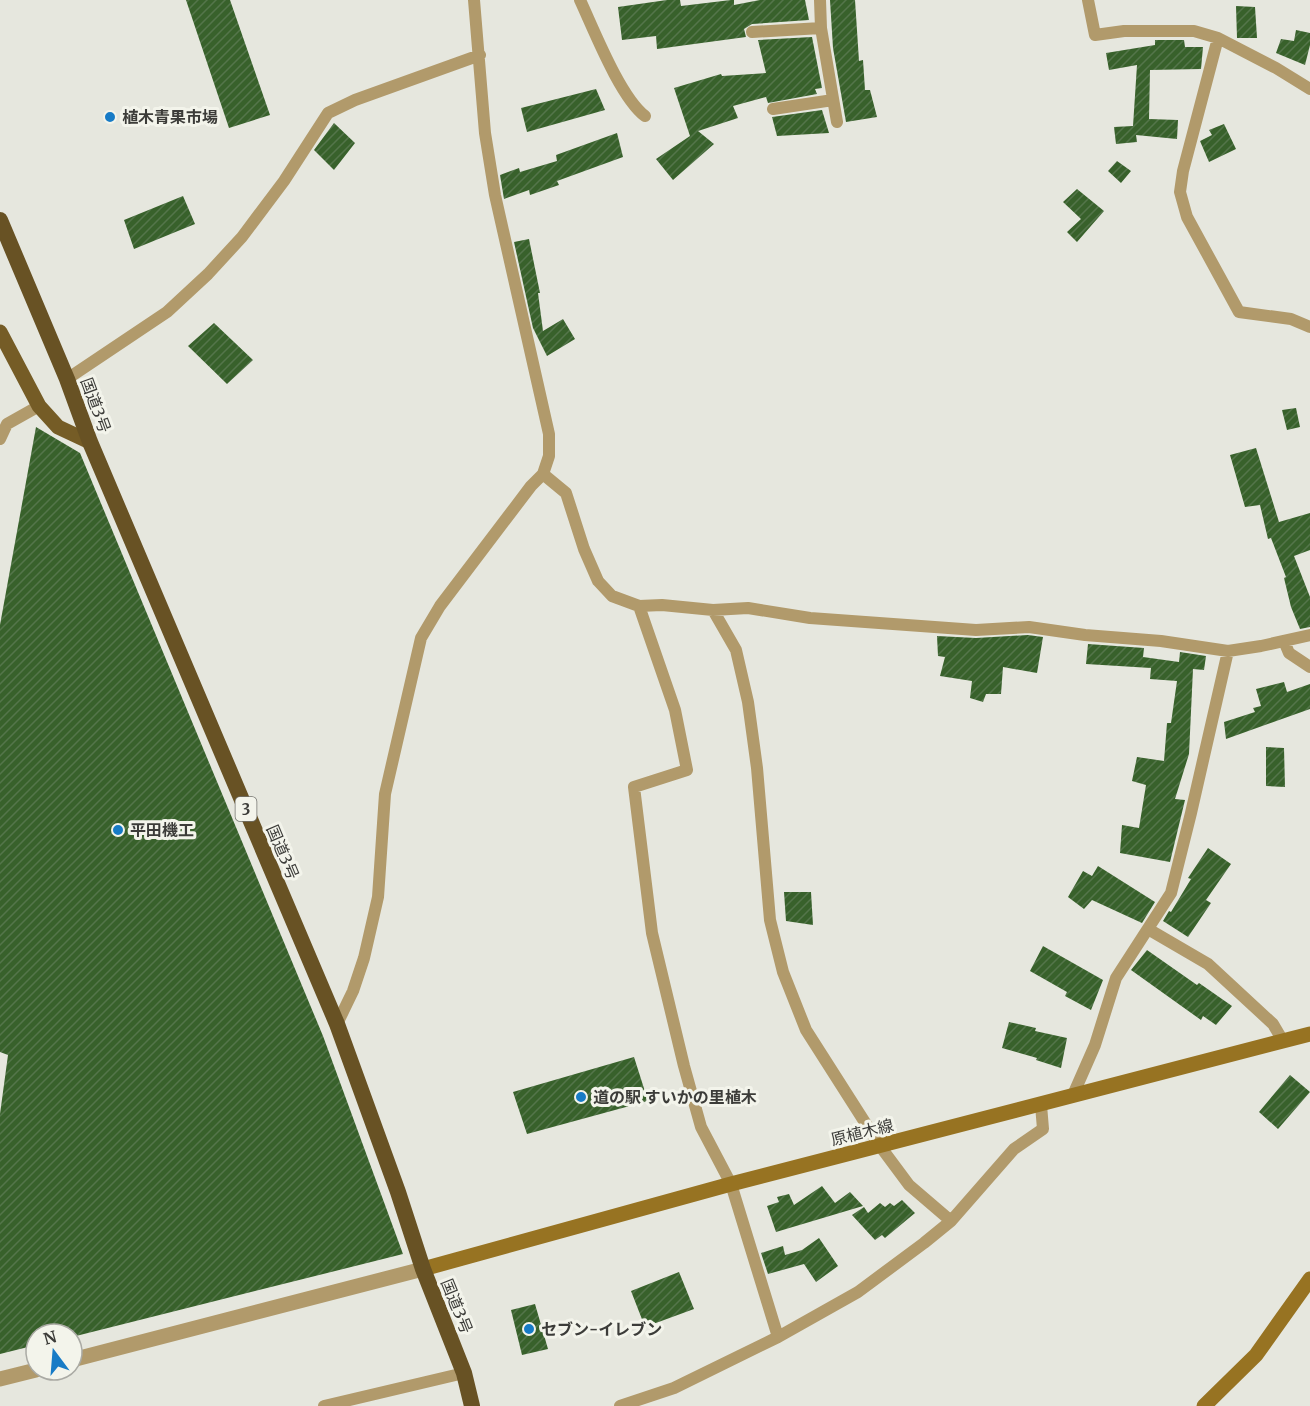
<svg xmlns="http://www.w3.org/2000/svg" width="1310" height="1406" font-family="Merriweather,'Noto Sans JP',serif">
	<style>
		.building { fill: url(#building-hatch) }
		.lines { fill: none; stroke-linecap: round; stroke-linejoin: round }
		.minor { stroke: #b19a6b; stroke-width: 12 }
		.tertiary { stroke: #b19a6b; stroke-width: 15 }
		.secondary { stroke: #977322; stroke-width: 15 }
		.primary { stroke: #755c26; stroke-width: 15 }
		.trunk { stroke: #685224; stroke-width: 16 }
		.poi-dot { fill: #177bc6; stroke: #f3f4eb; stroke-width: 2 }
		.labels { text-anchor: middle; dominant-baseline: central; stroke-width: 6; stroke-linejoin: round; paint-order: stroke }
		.shield { fill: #f3f4eb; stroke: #73736e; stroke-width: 1.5 }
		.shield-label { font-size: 15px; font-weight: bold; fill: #3c3c39 }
		.poi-label { font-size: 16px; font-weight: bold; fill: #3c3c39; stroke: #f3f4eb; text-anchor: start }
		.street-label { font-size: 16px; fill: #3c3c39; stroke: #f3f4eb }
	</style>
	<defs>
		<pattern id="building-hatch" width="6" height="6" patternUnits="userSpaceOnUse" patternTransform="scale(1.5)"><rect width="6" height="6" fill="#38612b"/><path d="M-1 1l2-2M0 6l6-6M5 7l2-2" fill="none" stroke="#54754a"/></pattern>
	</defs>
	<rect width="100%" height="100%" fill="#e6e7de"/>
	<path class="building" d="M186,0H230L270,115L229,128Z
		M667,0H680L681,6L731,0H734V5L760,0H805L809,20L752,24L744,29L746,37L657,49L656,36L622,40L618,7Z
		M830,0H855L859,61L863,60L865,90H870L877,117L846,122L833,48Z
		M1236,6L1255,7L1257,38H1237Z
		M1296,30L1310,33V45L1305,65L1276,53L1281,39L1294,41Z
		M812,37L822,88L815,89L817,94L768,103L766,97L733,106L738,118L698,131L714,144L673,180L656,159L690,136L674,88L721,74L722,76L766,73L758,40Z
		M1155,40H1184L1185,47H1203L1201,69L1150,70L1149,119L1178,120L1177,139L1136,135L1137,142L1116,144L1114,127L1133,126L1137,65L1109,70L1106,53L1155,45Z
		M596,89L605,110L527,132L521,108Z
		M822,110L829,133L777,136L772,117Z
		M334,123L355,143L334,170L314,150Z
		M1224,124L1236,149L1209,162L1200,141L1212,135L1209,130Z
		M617,133L623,157L557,181L559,185L530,195L529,190L504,199L500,175L519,168L520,172L557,161L556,155Z
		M1117,161L1131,171L1121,183L1108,171Z
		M1077,189L1104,211L1077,242L1067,232L1081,219L1063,202Z
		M183,196L195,224L134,249L124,220Z
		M529,239L540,293H538L543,331L563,319L575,339L547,356L533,328L514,242Z
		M214,323L253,360L227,384L188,346Z
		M1296,408L1300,427L1287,430L1282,410Z
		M36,427L80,453L323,1036L403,1254L72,1337V1334H36V1345L0,1354V1114L8,1055L0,1052V625Z
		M1256,448L1279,522L1310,513V550L1294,556L1310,597V627L1300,629L1291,607L1284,578L1286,577L1271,538L1268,539L1260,505L1245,507L1230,455Z
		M1028,635L1043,637L1037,673L1003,667L1001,694H986L983,702L970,698L972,681L940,676L945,657L938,656L937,636L976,638Z
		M1088,644L1144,648L1143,657L1179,662L1180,652L1206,656L1204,670L1193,669L1189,754L1175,799L1185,800L1170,862L1120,853L1122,825L1139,828L1146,785L1132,781L1137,757L1164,761L1167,723H1171L1177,681L1150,679L1151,668L1086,664Z
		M1284,682L1287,692L1310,684V709L1226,739L1224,722L1255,712L1253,708L1261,706L1256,689Z
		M1266,747L1284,748L1285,787L1266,786Z
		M1208,848L1231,864L1206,900L1211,903L1188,937L1163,921L1169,911L1171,912L1191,879L1188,878Z
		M1098,866L1155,902L1142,923L1092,900L1084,909L1068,897L1083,871L1092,876Z
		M784,892H811L813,925L786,921Z
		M1043,946L1103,980L1091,1010L1065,996L1067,992L1030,971Z
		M1147,950L1197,985L1199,983L1232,1006L1216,1025L1203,1016L1201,1020L1131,970Z
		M1009,1022L1036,1028L1035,1031L1067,1038L1061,1068L1036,1060L1037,1058L1002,1048Z
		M634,1057L648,1101L527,1134L513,1092Z
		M1290,1075L1310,1092L1278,1129L1259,1112Z
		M822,1186L835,1203L850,1192L863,1206L776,1232L767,1206L779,1202L777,1197L789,1194L794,1205Z
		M902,1200L915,1213L885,1238L882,1235L875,1240L852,1215L864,1207L868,1213L880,1203L885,1207L890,1203L894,1206Z
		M819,1238L838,1266L816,1282L804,1264L768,1274L761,1253L783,1246L785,1255L802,1250Z
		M679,1272L694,1309L645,1327L631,1291Z
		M535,1304L548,1349L522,1355L511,1310Z"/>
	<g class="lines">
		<path class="minor" d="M580,0C594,30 620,97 645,116
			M820,0L821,28L837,122
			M1088,0L1095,35L1124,31H1194L1218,38L1276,68L1310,89
			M752,32L821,28
			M1218,38L1183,171L1180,192L1187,217L1239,312L1291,319L1310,327
			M773,109L833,100
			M67,379L167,312L208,274L242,237L284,181L328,113L355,100L480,55
			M0,439L7,424L39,406
			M543,474L566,493L584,549L598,581L612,596L639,606L662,605L713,610L748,608L810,618L976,630L1029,627L1085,635L1161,641L1228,651L1261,646L1310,635
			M639,606L675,710L687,770L634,787L652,933L684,1066L701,1127L731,1184L778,1337
			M713,610L736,650L748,702L757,768L770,920L783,972L806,1030L880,1146L909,1185L951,1221
			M1284,641L1289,653L1310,667
			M1148,929L1208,964L1273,1024L1283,1041
			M337,1024L353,991L364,958L378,897L385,794L421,638L440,606L531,486L543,474L549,456V434L495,195L485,133L474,0
			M1073,1095L1095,1045L1116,978L1171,893L1191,813L1228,651
			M324,1406L464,1373
			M620,1406L674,1388L778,1337L858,1292L924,1243L951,1221L1014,1149L1043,1129L1041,1105"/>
		<path class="tertiary" d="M72,1360L423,1269
			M0,1379L36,1370"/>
		<path class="secondary" d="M423,1269L731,1184L1310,1034
			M1204,1406L1256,1355L1310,1279"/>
		<path class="primary" d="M0,332L39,406L58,427L90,442"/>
		<path class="trunk" d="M0,220L67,379L90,442L337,1024L398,1192L423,1269L464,1373L472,1406"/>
	</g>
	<g class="poi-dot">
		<circle cx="110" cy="117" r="6"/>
		<circle cx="118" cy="830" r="6"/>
		<circle cx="581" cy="1097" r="6"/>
		<circle cx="529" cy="1329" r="6"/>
	</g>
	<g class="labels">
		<rect class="shield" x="235.5" y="797" width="21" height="24" rx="4.5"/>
		<g class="shield-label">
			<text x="246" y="809">3</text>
		</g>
		<g class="poi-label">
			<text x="122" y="117">植木青果市場</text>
			<text x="130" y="830">平田機工</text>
			<text x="593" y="1097">道の駅 すいかの里植木</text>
			<text x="541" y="1329">セブン-イレブン</text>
		</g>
		<g class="street-label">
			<text transform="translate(96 405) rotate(70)">国道3号</text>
			<text transform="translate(283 852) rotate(67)">国道3号</text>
			<text transform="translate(862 1132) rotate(-14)">原植木線</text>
			<text transform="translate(457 1306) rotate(68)">国道3号</text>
		</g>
	</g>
	<g transform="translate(54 1352) rotate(344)"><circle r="28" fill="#f3f4eb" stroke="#aaaaa4" stroke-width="1.5"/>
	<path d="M0-4.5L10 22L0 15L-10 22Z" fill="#177bc6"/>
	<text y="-9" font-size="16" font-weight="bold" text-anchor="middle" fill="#3c3c39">N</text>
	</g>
</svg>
